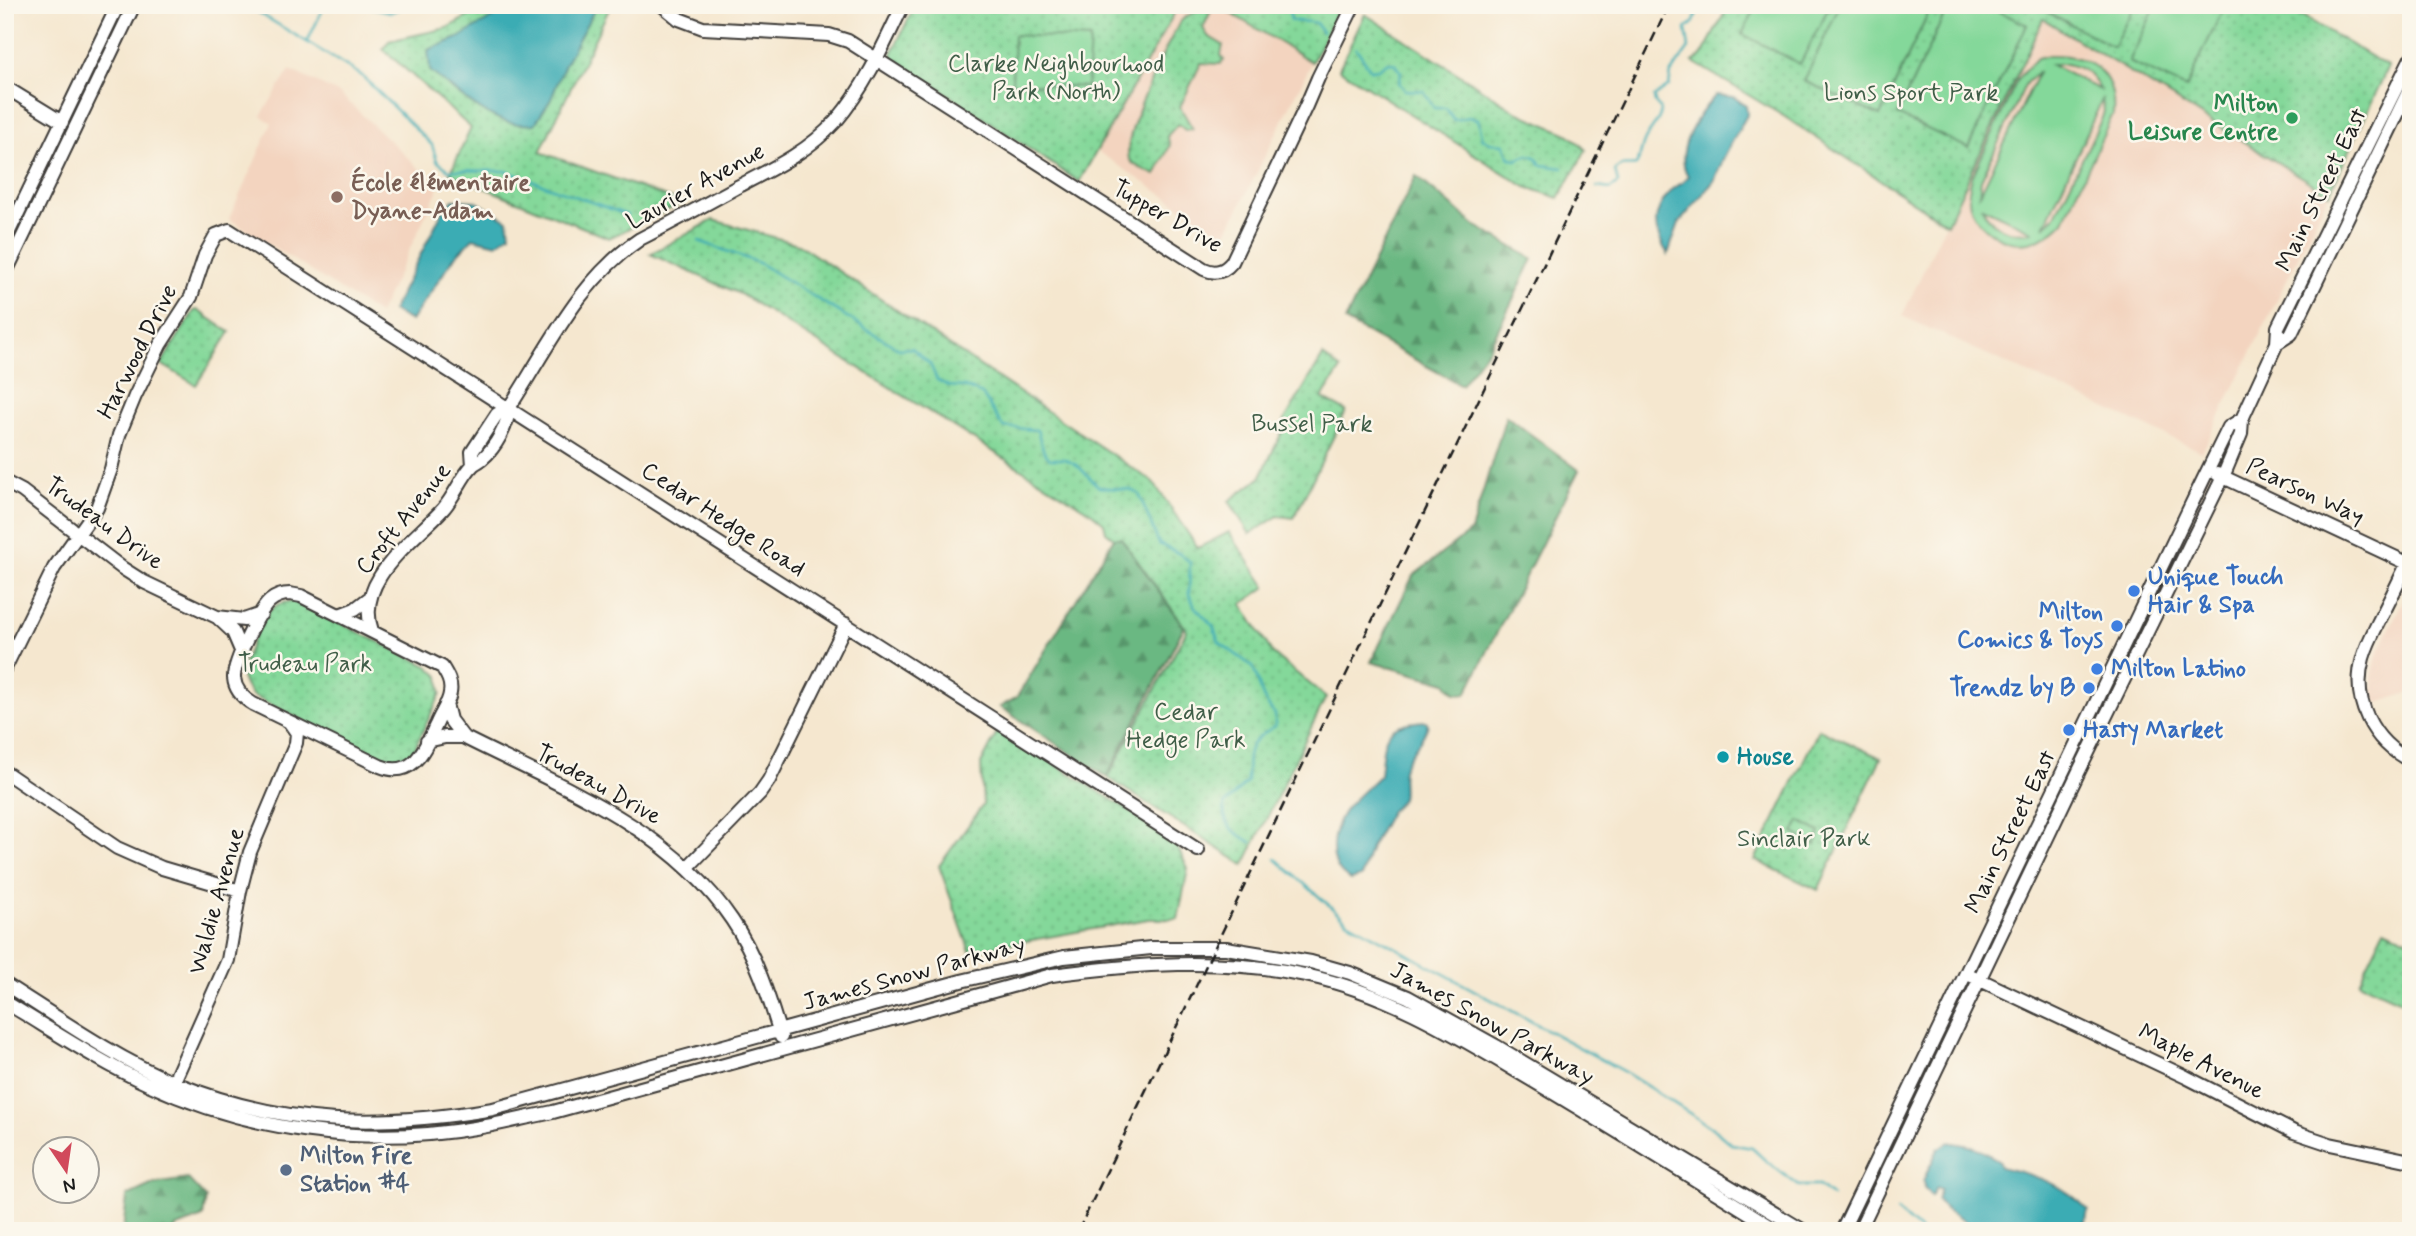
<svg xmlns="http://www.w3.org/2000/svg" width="2416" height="1236" font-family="Mynerve,sans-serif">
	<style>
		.built { fill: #f3d4bf }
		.green { fill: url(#green-dots); stroke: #507a5b; stroke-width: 2 }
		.forest { fill: url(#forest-firs); stroke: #446a4f; stroke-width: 2 }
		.pitch { fill: #84d89a; stroke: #507a5b; stroke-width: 2; fill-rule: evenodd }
		.water { fill: #3bacb4; stroke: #2c6468; stroke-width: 2 }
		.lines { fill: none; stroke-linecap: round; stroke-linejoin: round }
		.stream { stroke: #3bacb4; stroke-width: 2.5 }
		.secondary-casing { stroke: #3d3a37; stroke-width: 16 }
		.secondary { stroke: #fff; stroke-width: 12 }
		.rail { stroke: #1c1c1c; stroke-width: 2.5; stroke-dasharray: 10 5; stroke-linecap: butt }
		.leisure-dot { fill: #2e9e5b; stroke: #fbf7ec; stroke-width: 2.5 }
		.education-dot { fill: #8d6e63; stroke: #fbf7ec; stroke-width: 2.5 }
		.shop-dot { fill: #3f7fe0; stroke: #fbf7ec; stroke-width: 2.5 }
		.culture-dot { fill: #0f9aa8; stroke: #fbf7ec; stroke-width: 2.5 }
		.service-dot { fill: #5c6f8a; stroke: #fbf7ec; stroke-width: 2.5 }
		.labels { text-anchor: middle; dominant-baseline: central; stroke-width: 5; stroke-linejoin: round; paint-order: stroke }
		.park-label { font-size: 24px; fill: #405e48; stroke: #fbf7ec }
		.leisure-label { font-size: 24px; font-weight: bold; fill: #27864d; stroke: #fbf7ec; text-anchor: end }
		.education-label { font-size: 24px; font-weight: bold; fill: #785e54; stroke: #fbf7ec; text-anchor: start }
		.street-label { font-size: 24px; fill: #1c1c1c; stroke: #fbf7ec }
		.shop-label { font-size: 24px; font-weight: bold; fill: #366cbe; stroke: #fbf7ec; text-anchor: start }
		.culture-label { font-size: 24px; font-weight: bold; fill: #0d838f; stroke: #fbf7ec; text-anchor: start }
		.service-label { font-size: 24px; font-weight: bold; fill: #4e5e75; stroke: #fbf7ec; text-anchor: start }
	</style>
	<defs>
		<pattern id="green-dots" width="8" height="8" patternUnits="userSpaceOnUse" patternTransform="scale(1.75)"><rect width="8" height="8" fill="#84d89a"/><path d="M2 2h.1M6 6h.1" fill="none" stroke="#71b984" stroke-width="1.8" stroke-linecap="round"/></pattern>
		<pattern id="forest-firs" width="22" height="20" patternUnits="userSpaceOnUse" patternTransform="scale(1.75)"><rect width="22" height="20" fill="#6bb882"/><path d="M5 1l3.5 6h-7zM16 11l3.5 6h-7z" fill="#57956a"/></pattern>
	</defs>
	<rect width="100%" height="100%" fill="#fbf7ec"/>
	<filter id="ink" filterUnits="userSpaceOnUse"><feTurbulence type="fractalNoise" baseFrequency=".0143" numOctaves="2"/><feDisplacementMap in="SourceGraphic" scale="14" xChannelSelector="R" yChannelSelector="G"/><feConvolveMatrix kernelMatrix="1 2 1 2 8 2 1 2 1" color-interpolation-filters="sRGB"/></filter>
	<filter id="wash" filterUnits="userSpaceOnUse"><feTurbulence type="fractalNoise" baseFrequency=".00686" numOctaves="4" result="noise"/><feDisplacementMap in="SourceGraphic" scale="28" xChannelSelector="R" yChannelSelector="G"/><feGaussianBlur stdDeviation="1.57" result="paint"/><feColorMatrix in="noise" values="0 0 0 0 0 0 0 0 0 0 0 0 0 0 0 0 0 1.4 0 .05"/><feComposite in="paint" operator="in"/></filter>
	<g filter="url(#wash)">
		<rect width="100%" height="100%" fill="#f5e7cf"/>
		<path class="built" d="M1179,5H1217L1312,62L1225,236L1097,151Z
			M2043,19L2329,194L2202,452L1902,316Z
			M290,70L340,94L439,187L379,314L229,219L272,123L261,116Z
			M2411,584V694L2410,692L2375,704L2372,678L2377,654Z"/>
		<path class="green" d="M489,5H611L540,152L683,203L609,238L450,174L471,128L383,49L389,41L447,28Z
			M915,5H1179L1079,182L892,57V53Z
			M1217,5H1341L1312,62Z
			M1729,5H2284L2388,67L2329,194L2043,19L1947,224L1785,117L1693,62L1702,55Z
			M1199,9L1211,11L1203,28L1208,36L1223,45L1221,55L1224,60L1220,64L1201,63L1180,107L1193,129L1185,130L1178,124L1167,136L1170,145L1156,175C1148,171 1133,167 1129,158C1121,139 1168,40 1181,21C1185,16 1194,13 1199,9Z
			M1365,14L1519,113L1570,135L1586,150L1559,198L1526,187L1339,69Z
			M713,220L798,244L1153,482L1198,548L1229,532L1266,587L1242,604L1273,654L1326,697L1244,865L1108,778L1187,630L1121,538H1114L1106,532L1104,523L1092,513L740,294L650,254Z
			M197,310L230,332L196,385L161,364L194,311Z
			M1323,356L1341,369L1322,398L1346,411L1294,518L1278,516L1250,534L1229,501L1260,478L1283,430L1285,419Z
			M295,601L428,666L439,676L441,693L413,752L400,760L385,761L253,696C246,689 243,683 241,672C246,655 260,618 274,607C281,602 287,602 295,601Z
			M999,729L1173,838L1188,869L1178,919H1148L970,951L939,866L983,805L981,764Z
			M1819,729L1881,758L1818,890L1755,860Z
			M2385,929L2411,941V1006L2359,982Z"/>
		<path class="forest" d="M1416,176L1476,226L1533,259L1489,348L1461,385L1345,321Z
			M1506,416L1579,470L1466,694L1455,693L1446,683L1371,662L1413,576L1471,531Z
			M1114,538H1121L1184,627L1107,777L1000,707L1017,697Z
			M188,1179L206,1198L203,1217L175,1228L174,1231H123L127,1196L153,1184Z"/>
		<path class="pitch" d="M1757,5H1830L1800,64L1742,34Z
			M1840,5H1932L1880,116L1804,81Z
			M1949,5H1986L2027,25L1968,148L1897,115Z
			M2048,5H2135L2113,47L2046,11Z
			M2156,5H2225L2186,88L2129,62Z
			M1014,35L1090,39L1087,87L1012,83Z
			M2049,55C2087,54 2117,71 2113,114L2064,221C2039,248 2007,251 1981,224C1975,217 1969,208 1969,199C1968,192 1970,184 1972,177L2018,78L2037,58ZM2066,64C2083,68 2092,74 2100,90L2051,65ZM2039,71L1980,194L1979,195L1981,180L2026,83ZM2102,100L2104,111L2102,118L2055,216L2044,227ZM1982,207L2032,231V232C2010,235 1991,228 1982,207Z
			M1799,821L1820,832L1816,845L1793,833Z"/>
		<path class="water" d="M513,5H597L565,64L551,99L535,124C494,129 459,94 430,71L428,50L458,38Z
			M1716,95L1734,97L1746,106L1747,115L1726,153L1714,181L1679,223L1668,254C1652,230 1651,213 1671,191C1677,185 1683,184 1688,176C1673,151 1698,114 1716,95Z
			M453,200L475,201L508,220L510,234L497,244L473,238L454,258L411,321L392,311L442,212Z
			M1426,721L1428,724C1424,742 1408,752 1403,770C1401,779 1404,790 1402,799L1390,812L1371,847L1361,877L1351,880C1324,867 1331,826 1348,806C1358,795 1370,785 1380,775C1384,737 1382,723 1426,721Z
			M1949,1142L1975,1147L1998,1160L2000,1167C2033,1174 2065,1185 2088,1210L2086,1220L2077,1231H1978L1943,1207L1937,1200L1941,1189L1937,1187L1931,1196L1924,1187L1923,1181L1938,1149Z"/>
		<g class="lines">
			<path class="stream" d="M246,5L361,75L432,145L437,161L449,170L506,171L627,215
				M362,5L391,12L409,5
				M1288,5L1291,20C1299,23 1307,20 1316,23L1322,32
				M307,42L325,5
				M1356,48L1371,70L1378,69L1388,62L1396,64L1401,72L1399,83L1405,90L1424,91L1434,108H1446L1454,120L1469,117L1478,119L1483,139L1490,143L1504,144L1509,157L1516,160L1528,155L1536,157L1541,165L1563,168
				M1597,187L1610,189L1618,183L1615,171C1621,162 1628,167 1636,165C1641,157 1641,149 1644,142C1648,131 1661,121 1661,110L1655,103L1654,97L1669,86L1671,73L1689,48L1686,29L1694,22L1698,10L1714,5
				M699,241L759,263L899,349L912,348L930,364L937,380L948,386L964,387L982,394L1003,427L1037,430L1044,452L1050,459H1065L1077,465L1099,487L1131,490L1139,494L1159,544L1180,554L1190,562L1189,594L1195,607L1213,626L1219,642L1253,667C1262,688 1258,696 1275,714V726C1245,744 1248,748 1247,782L1224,805C1224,828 1233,831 1251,842
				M1276,859L1347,921L1628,1074L1711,1127L1731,1144L1752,1148L1765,1160L1799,1186H1819L1832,1197
				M1897,1211L1920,1231"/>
		</g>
	</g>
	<g filter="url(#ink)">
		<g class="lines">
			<defs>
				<path id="secondary" d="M662,5L679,19L703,28L829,35L848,41L1204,269C1215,274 1224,272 1232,262L1306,106L1318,78L1354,5
					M5,87L62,122
					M5,240L118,5
					M5,274L134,5
					M2277,343L2291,334L2411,86
					M473,465L472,452L497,414L509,408
					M2217,474L2407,563
					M5,482L22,491L122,568L144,582L217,617L244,620L261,614
					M2411,556C2401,577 2391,598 2380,619C2374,631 2367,644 2363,658C2351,700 2372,742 2411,761
					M290,594L301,596L442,667C447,675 452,683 450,693C449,703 441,713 437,723C425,747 415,780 380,766L253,704C243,698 235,690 234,678C233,664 259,610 270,601C276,596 283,594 290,594Z
					M339,615L355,609L368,599
					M217,617L233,632L242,653
					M372,631C354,580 413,542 443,509C455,496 461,477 473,465C476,462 480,461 482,459C496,447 508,425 509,408C548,348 579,280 640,239C673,222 706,204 739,186C774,168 809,151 836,121C865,87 884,45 903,5
					M5,668L54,568L97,508L111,469L119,435L135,396L160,345L191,297L205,255L216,235L229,230L1198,850
					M446,704L450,720L463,737C560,786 669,827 732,920C756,955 769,997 781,1037
					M427,741L445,737H463
					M5,772L117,848L162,868L240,891
					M688,867L760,793L769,780L846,624
					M1972,976L2186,1077L2294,1132L2330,1144L2411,1161
					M5,984C60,1019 115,1058 175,1083C282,1127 381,1128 493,1109L961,981L1064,957L1151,948H1226L1311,962L1350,973L1408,997L1496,1046L1804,1231
					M5,1002C52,1030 99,1062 148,1084C249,1131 366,1147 475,1128C501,1124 527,1117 553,1112L1052,975C1135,964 1221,957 1305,975C1386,992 1454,1034 1525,1076C1610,1126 1694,1179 1778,1231
					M171,1088L228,960L240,891L250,852L296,743L297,733L290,723
					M1842,1231L2203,480L2229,427L2242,419
					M1859,1231L2079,771L2223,477L2241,434L2242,419L2277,343L2278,327L2411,58"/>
			</defs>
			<use href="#secondary" class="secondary-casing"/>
			<use href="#secondary" class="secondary"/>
			<path class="rail" d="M1078,1231L1669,5"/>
		</g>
	</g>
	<circle class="leisure-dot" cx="2292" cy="118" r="7"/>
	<circle class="education-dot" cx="337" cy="197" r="7"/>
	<g class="shop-dot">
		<circle cx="2134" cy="591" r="7"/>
		<circle cx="2117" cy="626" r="7"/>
		<circle cx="2097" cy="669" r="7"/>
		<circle cx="2089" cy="688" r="7"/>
		<circle cx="2069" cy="730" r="7"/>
	</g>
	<circle class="culture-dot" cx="1723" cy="757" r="7"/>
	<circle class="service-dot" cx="286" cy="1170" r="7"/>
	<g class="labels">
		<g class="park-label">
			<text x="1056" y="64">Clarke Neighbourhood<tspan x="1056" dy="28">Park (North)</tspan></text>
			<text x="1911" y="93">Lions Sport Park</text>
			<text x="1312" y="424">Bussel Park</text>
			<text x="305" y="664">Trudeau Park</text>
			<text x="1186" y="712">Cedar<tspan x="1186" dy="28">Hedge Park</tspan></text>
			<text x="1804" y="839">Sinclair Park</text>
		</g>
		<g class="leisure-label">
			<text x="2278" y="104">Milton<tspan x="2278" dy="28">Leisure Centre</tspan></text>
		</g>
		<g class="education-label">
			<text x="351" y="183">École élémentaire<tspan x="351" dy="28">Dyane-Adam</tspan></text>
		</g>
		<g class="street-label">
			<text transform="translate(696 187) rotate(-29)">Laurier Avenue</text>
			<text transform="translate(2322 190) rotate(-64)">Main Street East</text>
			<text transform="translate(1167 217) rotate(30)">Tupper Drive</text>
			<text transform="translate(138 352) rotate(-63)">Harwood Drive</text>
			<text transform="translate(2305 492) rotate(25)">Pearson Way</text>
			<text transform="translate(404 519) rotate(-51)">Croft Avenue</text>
			<text transform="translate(723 520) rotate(33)">Cedar Hedge Road</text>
			<text transform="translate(104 524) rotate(36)">Trudeau Drive</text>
			<text transform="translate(598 785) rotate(29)">Trudeau Drive</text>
			<text transform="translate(2011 832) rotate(-64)">Main Street East</text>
			<text transform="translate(217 901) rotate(-74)">Waldie Avenue</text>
			<text transform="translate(914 974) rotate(-15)">James Snow Parkway</text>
			<text transform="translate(1492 1024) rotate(29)">James Snow Parkway</text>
			<text transform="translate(2201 1062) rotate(27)">Maple Avenue</text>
		</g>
		<g class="shop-label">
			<text x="2148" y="577">Unique Touch<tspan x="2148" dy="28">Hair &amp; Spa</tspan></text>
			<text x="2103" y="612" text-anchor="end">Milton<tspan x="2103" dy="28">Comics &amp; Toys</tspan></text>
			<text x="2111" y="669">Milton Latino</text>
			<text x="2075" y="688" text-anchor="end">Trendz by B</text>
			<text x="2083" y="730">Hasty Market</text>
		</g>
		<g class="culture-label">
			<text x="1737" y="757">House</text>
		</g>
		<g class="service-label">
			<text x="300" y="1156">Milton Fire<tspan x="300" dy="28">Station #4</tspan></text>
		</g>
	</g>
	<rect width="2416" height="1236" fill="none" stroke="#fbf7ec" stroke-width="28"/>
	<g transform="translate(66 1170) rotate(167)"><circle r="33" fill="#fbf7ec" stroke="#a29f99" stroke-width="2"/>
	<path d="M0-5L12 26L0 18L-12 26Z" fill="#d1495b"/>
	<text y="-10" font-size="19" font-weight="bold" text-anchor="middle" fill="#1c1c1c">N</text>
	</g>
</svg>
